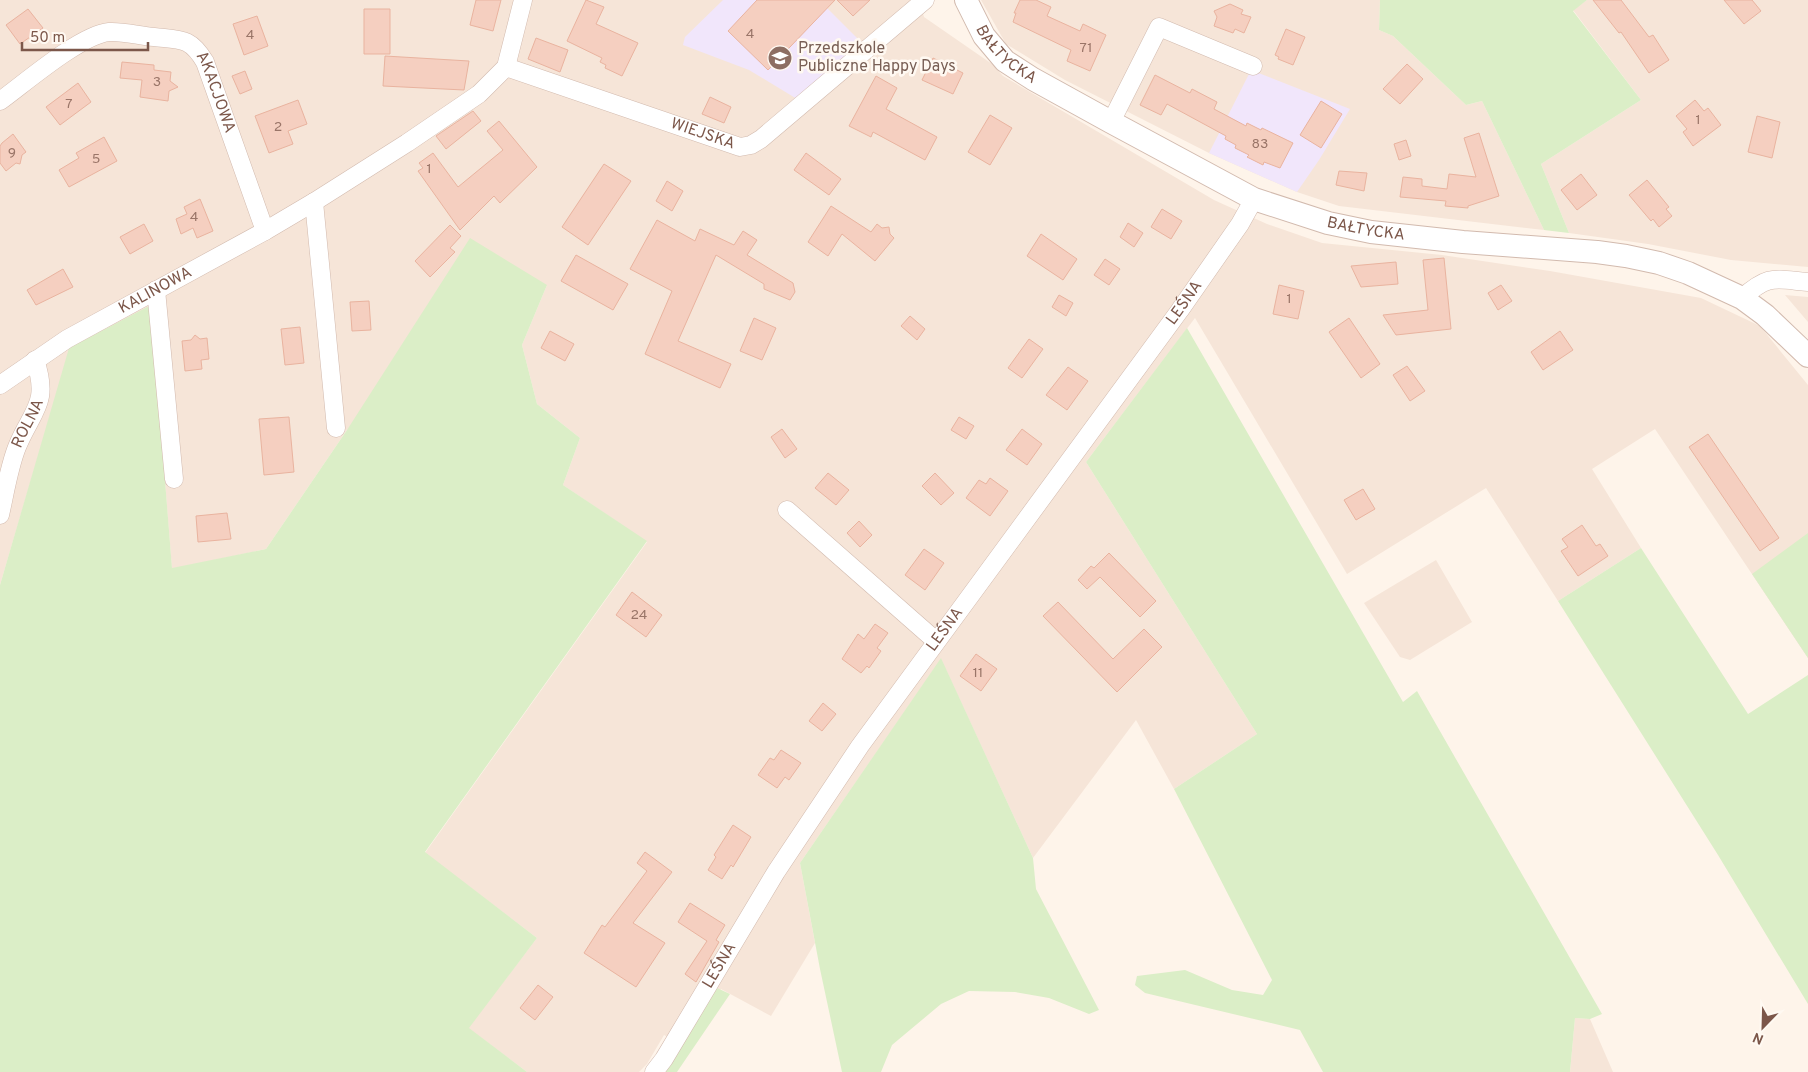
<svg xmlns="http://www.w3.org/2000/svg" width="1808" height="1072" font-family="Overpass,sans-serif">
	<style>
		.residential { fill: #f6e5d8 }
		.education { fill: #f1e6fb }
		.green { fill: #dbeec7 }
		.building { fill: #f5cfc0; stroke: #e9b39f }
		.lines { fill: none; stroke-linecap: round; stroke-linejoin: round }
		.minor-casing { stroke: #d2baae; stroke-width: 19 }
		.tertiary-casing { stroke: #d2baae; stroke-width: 24 }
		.minor { stroke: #fff; stroke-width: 18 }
		.tertiary { stroke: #fff; stroke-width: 22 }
		.labels { text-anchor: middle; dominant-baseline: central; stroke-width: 5; stroke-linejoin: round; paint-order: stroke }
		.number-label { font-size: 14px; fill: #9a7568 }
		.education-label { font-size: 16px; fill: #785e54; stroke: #fff9f2; text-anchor: start }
		.street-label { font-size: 16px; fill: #7c574a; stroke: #fff9f2 }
	</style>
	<rect width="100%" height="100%" fill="#fef4ea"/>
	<path class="residential" d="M0,0H919L924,17L992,64L1003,76L1214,200L1267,224L1322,243L1442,255L1550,271L1701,298L1760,326L1808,385V658L1655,429L1592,469L1641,548L1558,601L1486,488L1347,574L1195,318L1086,462L1257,734L1174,789L1136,720L1033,858L941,659L800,863L815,943L771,1016L721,989L686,1047L664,1035L647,1064L639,1072H527L468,1028L537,938L425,853L647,542L563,485L580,438L537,404L522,345L547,285L347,430L266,549L172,569L151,306L70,348L0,585Z
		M981,0H1380L1379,30L1393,36L1466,105L1482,101L1544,230L1339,206L1297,192L1209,153L1065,80L1006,44Z
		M1587,0H1808V267L1731,260L1648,244L1569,233L1541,164L1641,100L1573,10Z
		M1785,295L1808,297V322Z
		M1436,560L1472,622L1410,660L1400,657L1364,603Z
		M1575,1018L1590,1019L1613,1072H1570Z"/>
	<path class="education" d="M723,0H819L861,42L797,99L749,70L683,45L685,37Z
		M1251,70L1350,109L1319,160L1297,192L1209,153Z"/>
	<path class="green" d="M1380,0H1587L1573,11L1641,100L1541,164L1569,233L1544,230L1482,101L1466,105L1393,36L1379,30Z
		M470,238L547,285L522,345L537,404L580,438L563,485L647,541L425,852L537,938L469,1028L527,1072H0V585L69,348L151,305L172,568L266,549L347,430Z
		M1187,328L1403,702L1417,691L1602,1014L1590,1019L1575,1018L1570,1072H1323L1300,1030L1145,993L1135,985L1137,976L1185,970L1232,990L1263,995L1272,980L1174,789L1257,734L1086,462Z
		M1808,533V658L1752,574Z
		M1641,548L1748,714L1808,675V1004L1718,855L1558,601Z
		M941,658L1033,858L1036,889L1099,1010L1089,1014L1049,998L1015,992L969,991L941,1004L892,1045L881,1072H842L820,969L800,863Z
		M717,988L730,994L677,1072H664Z"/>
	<path class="building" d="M476,0H501L493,31L470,25Z
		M586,0L604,7L596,24L638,43L622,76L605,68L606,65L600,62L602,58L567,41Z
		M757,0H835L768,70L728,31Z
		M837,0H870L853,16Z
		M1020,0H1036L1051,7L1047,16L1080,31L1083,24L1106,35L1090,71L1067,61L1071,50L1013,22L1016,13H1014Z
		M1593,0H1621L1649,37L1653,35L1669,60L1649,73L1621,32L1619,33Z
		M1724,0H1752L1761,11L1744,24Z
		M1230,4L1243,10L1241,14L1251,17L1244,33L1235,29L1233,33L1214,26L1217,17L1214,11Z
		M28,9L43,28L20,44L6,25Z
		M364,9H390V54H364Z
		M257,16L268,46L244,55L233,24Z
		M1286,29L1305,37L1293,65L1278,59L1279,57L1275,55Z
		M536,38L568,50L560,72L528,59Z
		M385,56L469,61L464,90L383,86Z
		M933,58L963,73L953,94L922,80Z
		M122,62L154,65V70L171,72L170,81L178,87L169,91L168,101L140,97L142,80L120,78Z
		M1407,64L1423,79L1400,104L1383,89Z
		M245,71L252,89L240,94L232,76Z
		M1155,75L1190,93L1192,89L1217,102L1214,109L1246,126L1247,123L1261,130L1262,128L1293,143L1280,168L1264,162L1263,165L1247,157L1249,155L1235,148L1236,145L1225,139L1226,136L1167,104L1161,115L1140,105Z
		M876,76L897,88L886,109L937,137L925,160L873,132L871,137L849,126Z
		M78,83L91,102L60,125L46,107Z
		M710,97L731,107L724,123L702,114Z
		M298,100L307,124L288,131L293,144L269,153L255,116Z
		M1695,100L1704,111L1708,108L1721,125L1693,146L1683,132L1687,129L1676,116Z
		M1321,101L1342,114L1321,148L1300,135Z
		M473,111L481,121L446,149L436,136Z
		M990,115L1012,128L990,165L968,152Z
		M1757,116L1780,122L1772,158L1748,152Z
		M499,121L537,167L500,203L494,196L460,230L418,171L423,168L419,163L433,153L458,187L503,150L487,131Z
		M1479,133L1499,196L1468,206V208L1445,206L1446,201L1400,197L1403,177L1422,179V186L1447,189L1449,174L1476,177L1464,138Z
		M13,134L26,152L22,155L20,164L16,163L6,171L0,163V146L2,143Z
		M104,137L117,161L69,187L59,170L79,158L76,153Z
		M1406,140L1411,156L1399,160L1394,144Z
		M806,153L841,179L829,195L794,170Z
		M604,164L631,181L588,245L562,227Z
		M1339,171L1367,173L1364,191L1336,185Z
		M1581,174L1597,195L1577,210L1561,190Z
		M1647,180L1669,207L1666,209L1672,216L1659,227L1653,219L1651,221L1629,195Z
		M667,181L683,191L672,211L656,201Z
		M200,199L213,231L197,238L193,228L181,234L176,219L187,214L184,207Z
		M831,206L871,232L877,224L882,228L889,227L890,234L894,238L875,261L842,234L828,256L808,242Z
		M1162,209L1182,221L1171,239L1151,227Z
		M657,220L695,241L700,229L734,245L743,231L757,240L747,255L793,283L795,292L790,300L764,289V284L716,255L678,341L731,364L720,388L645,354L672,291L630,269Z
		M1128,223L1143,233L1134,247L1120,237Z
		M144,224L153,241L130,254L120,237Z
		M450,225L461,236L450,248L455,252L430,277L415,261Z
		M1041,234L1077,259L1063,280L1027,256Z
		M576,255L628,284L613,310L561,281Z
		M1444,258L1451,329L1396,335L1383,315L1428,310L1423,260Z
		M1105,259L1120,269L1109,285L1094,275Z
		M1396,262L1398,284L1361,287L1351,266Z
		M63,269L73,287L36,305L27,290Z
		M1279,285L1304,291L1298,319L1273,314Z
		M1501,285L1512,301L1498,310L1488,293Z
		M1059,295L1073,303L1066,316L1052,307Z
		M369,301L371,330L352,331L350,302Z
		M910,316L925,329L917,340L901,326Z
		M754,318L776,328L762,360L740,351Z
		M1349,318L1380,364L1361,378L1329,332Z
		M300,327L304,363L285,365L281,329Z
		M550,331L574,344L565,361L541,348Z
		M1560,331L1573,350L1543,370L1531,352Z
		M195,335L200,339L207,338L209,359L201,360L202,369L185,371L182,341L191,340Z
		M1029,339L1043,349L1022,378L1008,368Z
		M1407,366L1425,391L1410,401L1393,375Z
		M1068,367L1088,381L1067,410L1046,395Z
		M289,417L294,472L264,475L259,419Z
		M959,417L974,426L966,439L951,430Z
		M782,429L797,449L785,458L771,437Z
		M1022,429L1042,444L1027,465L1006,450Z
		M1708,434L1779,538L1760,551L1689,447Z
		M828,473L849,490L836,505L815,488Z
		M935,473L954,493L941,505L922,486Z
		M990,478L1008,491L990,516L966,498L979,480L986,484Z
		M1363,489L1375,509L1356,520L1344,500Z
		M227,513L231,539L198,542L196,516Z
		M859,521L872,535L860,547L847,533Z
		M1582,525L1596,546L1600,544L1608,556L1578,576L1561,551L1568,547L1562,539Z
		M924,549L944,563L925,590L905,575Z
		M1109,553L1156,601L1140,617L1100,577L1087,589L1078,580L1091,566L1094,568Z
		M632,592L662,615L646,637L616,615Z
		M1058,602L1113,659L1144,629L1162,647L1117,692L1043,616Z
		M875,624L888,633L877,648L881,651L869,668L867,666L861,673L842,659L858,634L864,639Z
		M976,654L997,669L981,691L960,676Z
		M823,703L836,714L822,731L809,721Z
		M781,750L801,763L789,780L785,777L777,788L758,775L770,758L774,760Z
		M733,825L751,837L733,867L731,865L722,879L708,870L716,857L714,855Z
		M645,852L672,872L633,923L665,943L636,987L584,953L602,925L605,927L647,871L637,863Z
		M690,903L725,925L716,940L719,942L696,982L685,974L707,941L678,922Z
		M538,985L553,997L535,1020L520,1008Z"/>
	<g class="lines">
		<defs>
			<g id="minor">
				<path id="s1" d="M506,67L740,147L751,145L761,139L925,0"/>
				<path id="s2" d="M0,101C25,83 80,35 109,32C123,31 140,36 154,37C181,40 190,37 205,62L265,231"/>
				<path d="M1111,122L1159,27L1253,66"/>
				<path d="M314,202L336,428"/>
				<path d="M156,290L174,479"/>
				<path d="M1742,298C1769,274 1774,279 1808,282"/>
				<path id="s3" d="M0,385L67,339L265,231L314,202L407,143L479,94L506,67L523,0"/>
				<path d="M787,510L936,641"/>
				<path id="s4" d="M0,515C5,493 9,467 17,447C32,410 50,404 35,360"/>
				<path id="s5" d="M654,1072L664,1059L776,872L860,746L1180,310L1240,224L1254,199"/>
			</g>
			<g id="tertiary">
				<path id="s6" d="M966,0L984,36L1005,61L1033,79L1111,122L1254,199L1328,223L1371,232L1463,242L1597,252L1626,256L1659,263L1688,273L1742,298L1765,315L1808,356"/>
			</g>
		</defs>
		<use href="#minor" class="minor-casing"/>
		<use href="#tertiary" class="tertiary-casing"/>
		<use href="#minor" class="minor"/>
		<use href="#tertiary" class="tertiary"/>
	</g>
	<defs>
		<symbol id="school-disc" viewBox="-11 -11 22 22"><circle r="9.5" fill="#8d6e63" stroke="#fff9f2"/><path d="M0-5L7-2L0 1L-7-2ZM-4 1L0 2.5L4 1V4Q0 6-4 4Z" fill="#fff"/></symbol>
	</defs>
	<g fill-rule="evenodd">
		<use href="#school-disc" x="766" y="44" width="28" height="28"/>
	</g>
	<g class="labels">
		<g class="number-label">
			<text x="750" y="34">4</text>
			<text x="250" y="35">4</text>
			<text x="1086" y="48">71</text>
			<text x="157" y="82">3</text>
			<text x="69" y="104">7</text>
			<text x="1698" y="120">1</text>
			<text x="278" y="127">2</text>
			<text x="1260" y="144">83</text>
			<text x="12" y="153">9</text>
			<text x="96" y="159">5</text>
			<text x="429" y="169">1</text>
			<text x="194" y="217">4</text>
			<text x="1289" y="299">1</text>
			<text x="639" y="615">24</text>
			<text x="978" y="673">11</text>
		</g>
		<g class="education-label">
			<text x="798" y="49">Przedszkole<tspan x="798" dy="18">Publiczne Happy Days</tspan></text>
		</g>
		<g class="street-label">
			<text stroke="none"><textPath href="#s6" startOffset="69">BAŁTYCKA</textPath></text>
			<text stroke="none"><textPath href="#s2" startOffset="268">AKACJOWA</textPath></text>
			<text stroke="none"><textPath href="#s1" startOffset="208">WIEJSKA</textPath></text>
			<text stroke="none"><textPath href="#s6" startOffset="474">BAŁTYCKA</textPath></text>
			<text stroke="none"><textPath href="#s3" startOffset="182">KALINOWA</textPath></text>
			<text stroke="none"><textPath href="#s5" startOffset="935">LEŚNA</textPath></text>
			<text stroke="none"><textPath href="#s4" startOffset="96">ROLNA</textPath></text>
			<text stroke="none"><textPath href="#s5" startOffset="530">LEŚNA</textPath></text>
			<text stroke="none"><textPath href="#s5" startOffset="125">LEŚNA</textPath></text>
		</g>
	</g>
	<g transform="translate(1763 1027) rotate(203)" stroke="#fff9f2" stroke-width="4" paint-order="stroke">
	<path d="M0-4L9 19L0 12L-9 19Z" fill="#7c574a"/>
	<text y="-8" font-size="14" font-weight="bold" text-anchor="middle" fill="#7c574a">N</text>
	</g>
	<path d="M22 42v8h126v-8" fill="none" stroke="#7c574a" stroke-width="2.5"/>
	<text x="30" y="42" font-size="15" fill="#7c574a" stroke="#fff9f2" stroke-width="4" paint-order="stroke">50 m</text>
</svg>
